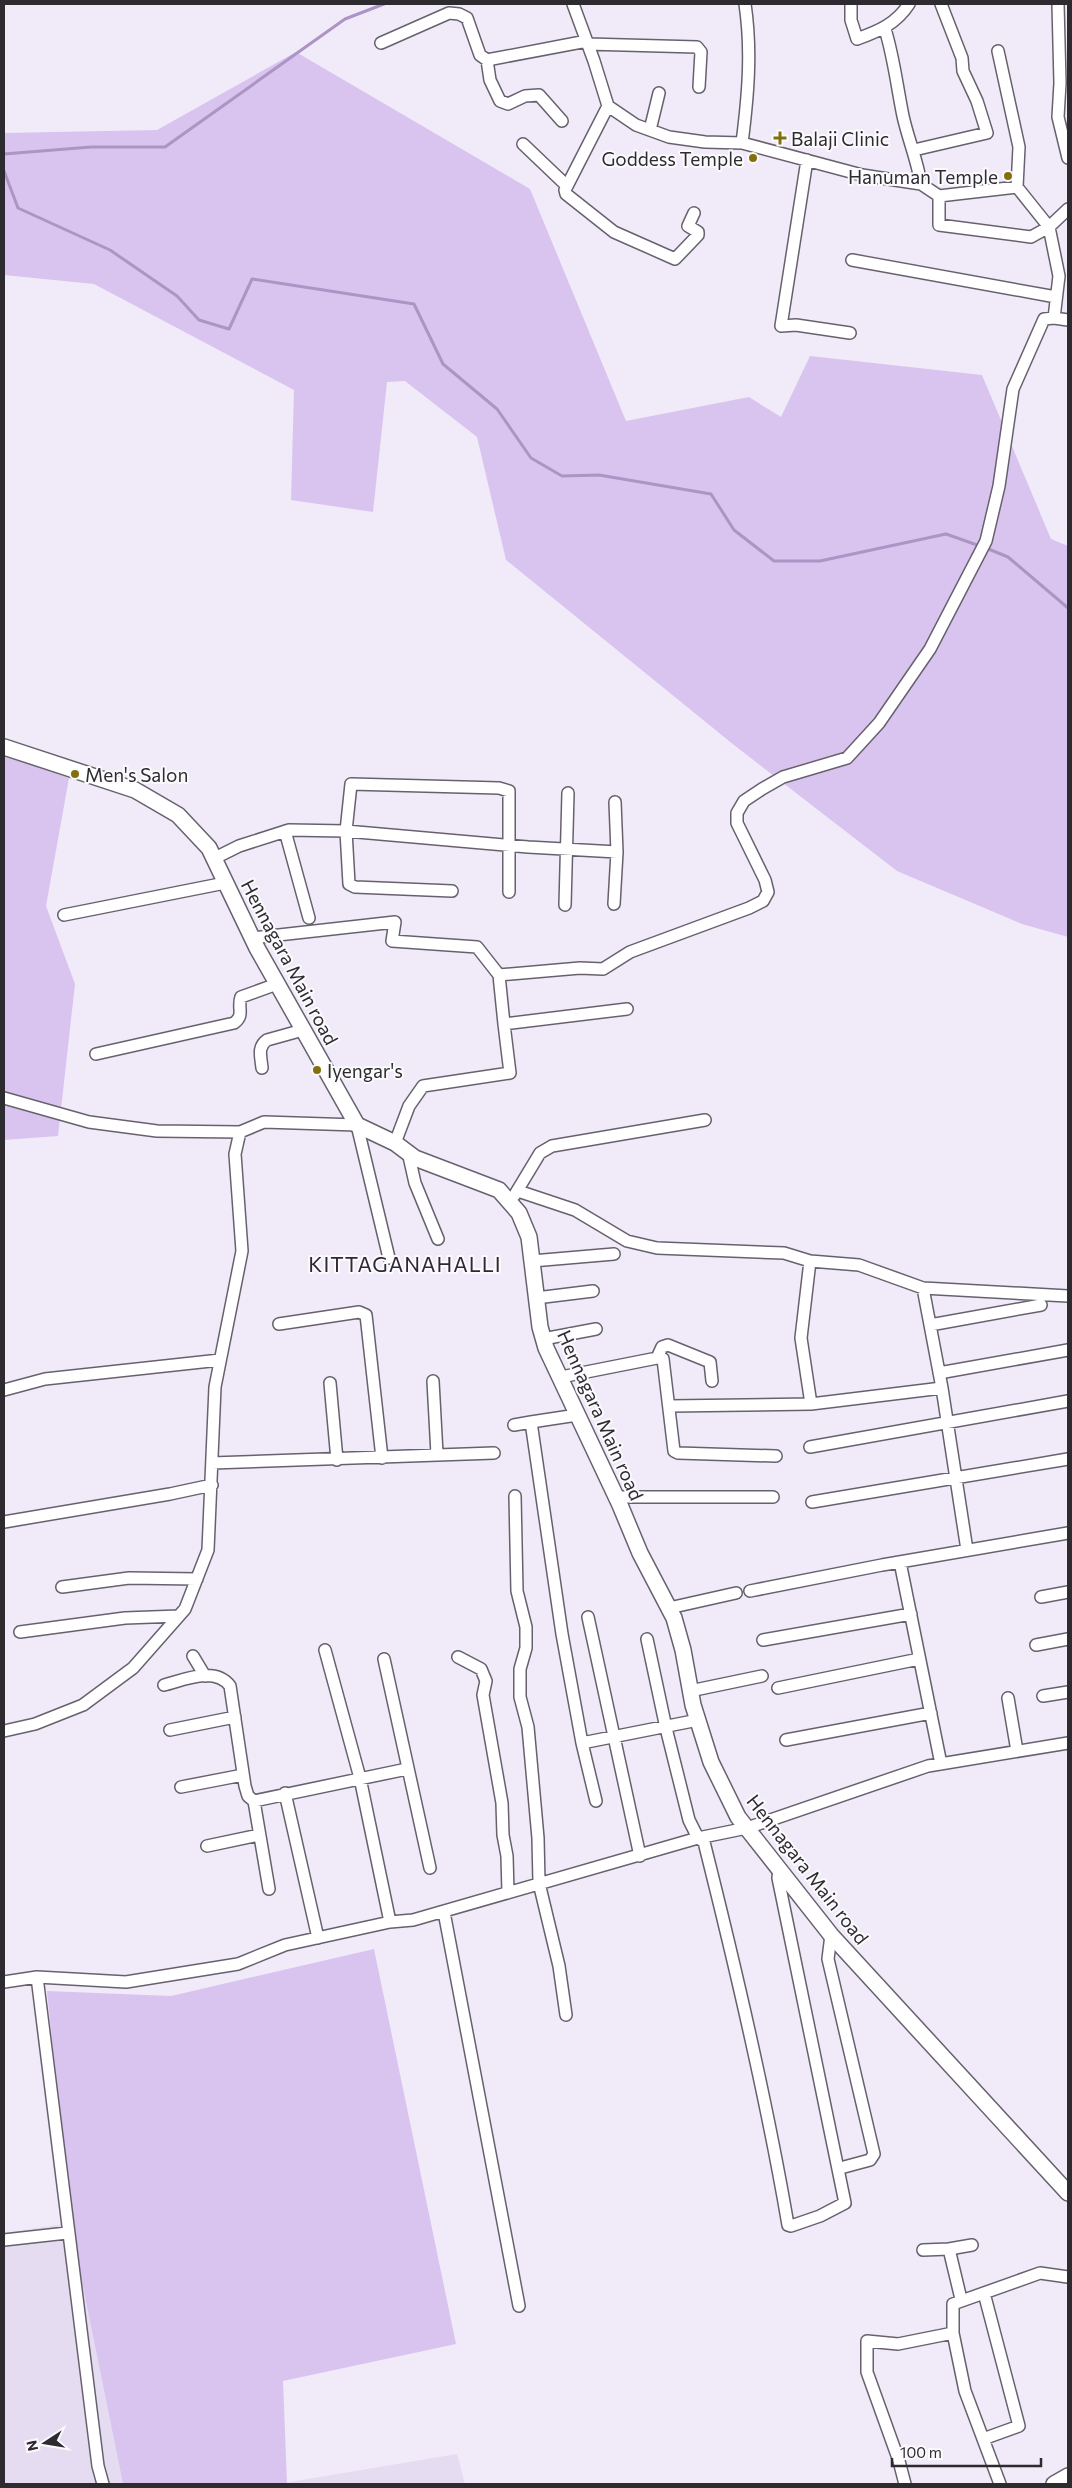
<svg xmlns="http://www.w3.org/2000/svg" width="1072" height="2488" font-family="Commissioner,sans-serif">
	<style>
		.built { fill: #e6dcf1 }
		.green { fill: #d9c4f0 }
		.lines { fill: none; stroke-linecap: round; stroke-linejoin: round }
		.stream { stroke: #ac94c5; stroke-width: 3 }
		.street-casing { stroke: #67616d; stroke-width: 14 }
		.secondary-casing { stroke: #67616d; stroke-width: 18 }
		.street { stroke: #fff; stroke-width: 11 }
		.secondary { stroke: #fff; stroke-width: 15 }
		.poi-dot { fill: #82700f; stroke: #fbfafd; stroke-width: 2 }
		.labels { text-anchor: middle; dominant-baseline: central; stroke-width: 4; stroke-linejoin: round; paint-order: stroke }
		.poi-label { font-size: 19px; fill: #2e2b30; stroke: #fbfafd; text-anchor: start }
		.street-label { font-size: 19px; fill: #2e2b30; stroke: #fbfafd }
		.quarter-label { font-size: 21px; letter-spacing: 1px; fill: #2d2833; stroke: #fbfafd }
	</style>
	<rect width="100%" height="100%" fill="#f1eaf9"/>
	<path class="built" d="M70,2223L123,2484H4V2233Z
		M457,2454L465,2484H278Z"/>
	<path class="green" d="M296,52L530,189L626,421L749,397L781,417L810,356L982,375L1051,539L1068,546V937L1022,924L897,871L734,745L506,560L477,437L405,381L387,382L373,512L291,500L294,390L94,284L4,275V133L157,130Z
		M4,755L69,778L46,906L75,984L58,1136L4,1140Z
		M374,1949L456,2344L283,2381L287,2483L123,2484L70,2223L47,1991L171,1996Z"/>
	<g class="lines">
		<path class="stream" d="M4,154L91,147H165L345,19L384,4
			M4,171L18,208L110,250L177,296L199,320L229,329L252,279L414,304L443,364L497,409L531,458L562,476L599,475L711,494L734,530L774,561H820L946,534L980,546
			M986,548L1008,557L1068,608"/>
		<defs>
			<path id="street" d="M573,4L594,61L608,106L636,125L669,137L705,142L742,143L862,175L921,184L939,196L1017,187L1049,227L1059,276L1054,318L1068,320
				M851,4V20L857,39C879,31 896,24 909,4
				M1058,4L1060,83L1058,117L1068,158
				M885,29C894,58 897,87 903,116C908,139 917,159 921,184
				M381,43L449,13L459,14L467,18L480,55L487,60L587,41
				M588,44L697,47L701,52L699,87
				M998,51L1019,147L1017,187
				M487,60L490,80L500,101L508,104L525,96L539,95L562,121
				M608,106L565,190L566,194L614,232L675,259L698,235V232L688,226L694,213
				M650,130L659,93
				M742,143C748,96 752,51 745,4
				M523,144L567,186
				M914,150L987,133L977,101L963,71L962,58L941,4
				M807,160L781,326L796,325L850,333
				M939,196V225L1031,237L1049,227L1068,209
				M852,260L1056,297
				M285,831L309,918
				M213,859L239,846L289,830L346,831L528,847L617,852
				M452,891L355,887L349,884L346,831L351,784L499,788L509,791V892
				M614,904L617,852L615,802
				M565,905L568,793
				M64,915L225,883
				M252,938L395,922L392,941L477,947L499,975L504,1024L627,1009
				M499,975L580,968L603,969L630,952L749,908L763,901L768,892L765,880L737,823V813L744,801L762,789L783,777L847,758L879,723L930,649L986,541L999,486L1013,389L1044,319L1054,318
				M96,1054L234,1023C245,1015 237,1008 241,997L277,984
				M262,1068C261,1057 257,1047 267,1040L303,1030
				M4,1098L89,1122L157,1131L240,1132
				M395,1143L409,1106L423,1086L510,1073L504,1024
				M408,1152L415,1183L438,1239
				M518,1191L575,1210L627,1241L657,1248L784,1253L810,1261L859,1265L923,1288L1068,1296
				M514,1196L540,1153L552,1146L705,1120
				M532,1261L614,1254
				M810,1261L801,1338L811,1404
				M923,1288L942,1388L967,1550
				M536,1298L593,1291
				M279,1324L359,1312L366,1315L382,1458
				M930,1325L1041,1305
				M543,1339L596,1329
				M657,1358L662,1347L668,1345L710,1362L712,1381
				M939,1373L1068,1350
				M561,1377L657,1358L663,1359L674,1451L678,1453L776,1456
				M433,1381L437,1454
				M330,1383L337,1460
				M4,1390L45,1379L220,1360
				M670,1406L811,1404L942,1388
				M577,1415L531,1422L562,1634L582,1743L596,1801
				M514,1425L531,1422
				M810,1447L1068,1401
				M212,1463L494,1453
				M515,1496L517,1591L526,1627V1648L520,1669V1697L528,1727L538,1838L539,1883L559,1966L566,2015
				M617,1497H773
				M812,1502L1068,1459
				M4,1522L170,1494L212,1485
				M900,1562L941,1764
				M62,1587L129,1578L197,1579
				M750,1591L882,1565L1068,1533
				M1041,1597L1068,1592
				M669,1608L736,1593
				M588,1617L640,1856
				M20,1632L125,1618L179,1616
				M647,1639L666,1728L689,1820L698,1838L704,1842C736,1969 766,2096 788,2225L791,2226L820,2216L845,2203L778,1878L779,1869
				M763,1640L911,1614
				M1036,1645L1068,1639
				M325,1650L360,1778L390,1922
				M193,1656L205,1676
				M458,1657L481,1669L486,1681L483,1695L502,1803L503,1835L507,1856L508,1893
				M384,1659L430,1868
				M164,1685C184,1680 215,1666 230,1686L245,1786L248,1796L254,1801L407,1769
				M778,1688L919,1659
				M690,1691L762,1676
				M1043,1696L1068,1692
				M1008,1698L1017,1751
				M170,1730L235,1717
				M4,1731L35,1724L83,1705L133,1668L185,1609L208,1550L215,1387L242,1251L235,1154L240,1132L264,1122L357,1125L389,1258
				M786,1740L931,1713
				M582,1743L698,1720
				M181,1787L243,1775
				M285,1793L318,1938
				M254,1801L269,1889
				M207,1846L259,1835
				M444,1912L519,2306
				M831,1935L828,1959L874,2154L870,2160L844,2167
				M37,1977L98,2466L103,2484
				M4,1982L37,1977L126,1982L238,1964L285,1945L390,1922L413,1920L698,1838L747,1828L928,1766L1068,1743
				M4,2240L67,2233
				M949,2249L972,2245
				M923,2250L949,2249L961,2299
				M983,2439L1019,2426L984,2293
				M905,2484L899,2461L867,2372V2341L898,2344L953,2333
				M1000,2484L965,2391L953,2333V2304L1040,2273L1068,2277"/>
			<path id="secondary" d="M4,747L135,790L178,815L209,848L257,948L357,1125L395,1143L415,1158L499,1190L519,1213L529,1237L540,1327L546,1348L620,1505L640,1553L674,1618L683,1650L693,1705L711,1762L738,1817L831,1935L1068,2193
				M1054,2484L1068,2476"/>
		</defs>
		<use href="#street" class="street-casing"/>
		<use href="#secondary" class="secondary-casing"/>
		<use href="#street" class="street"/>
		<use href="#secondary" class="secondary"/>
	</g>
	<g class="poi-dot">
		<path d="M777.5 130.5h5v5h5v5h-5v5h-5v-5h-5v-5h5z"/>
		<circle cx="753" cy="158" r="5"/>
		<circle cx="1008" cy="176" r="5"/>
		<circle cx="75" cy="774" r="5"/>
		<circle cx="317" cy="1070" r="5"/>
	</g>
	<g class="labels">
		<g class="poi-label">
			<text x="791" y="138">Balaji Clinic</text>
			<text x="743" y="158" text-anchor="end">Goddess Temple</text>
			<text x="998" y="176" text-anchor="end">Hanuman Temple</text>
			<text x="85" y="774">Men's Salon</text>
			<text x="327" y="1070">Iyengar's</text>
		</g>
		<g class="street-label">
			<text transform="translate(290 962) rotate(62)">Hennagara Main road</text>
			<text transform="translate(601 1415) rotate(66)">Hennagara Main road</text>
			<text transform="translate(808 1869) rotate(52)">Hennagara Main road</text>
		</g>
		<g class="quarter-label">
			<text x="405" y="1263">KITTAGANAHALLI</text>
		</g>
	</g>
	<rect width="1072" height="2488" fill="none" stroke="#2e2b30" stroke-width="10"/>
	<g transform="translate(45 2443) rotate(258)" stroke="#fbfafd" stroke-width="4" paint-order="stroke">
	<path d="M0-4L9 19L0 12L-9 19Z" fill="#2e2b30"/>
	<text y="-8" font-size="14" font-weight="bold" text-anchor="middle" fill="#2e2b30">N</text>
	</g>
	<path d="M892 2458v8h149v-8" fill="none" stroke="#2e2b30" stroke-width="2.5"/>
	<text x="900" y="2458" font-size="15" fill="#2e2b30" stroke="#fbfafd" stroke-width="4" paint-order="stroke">100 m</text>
</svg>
